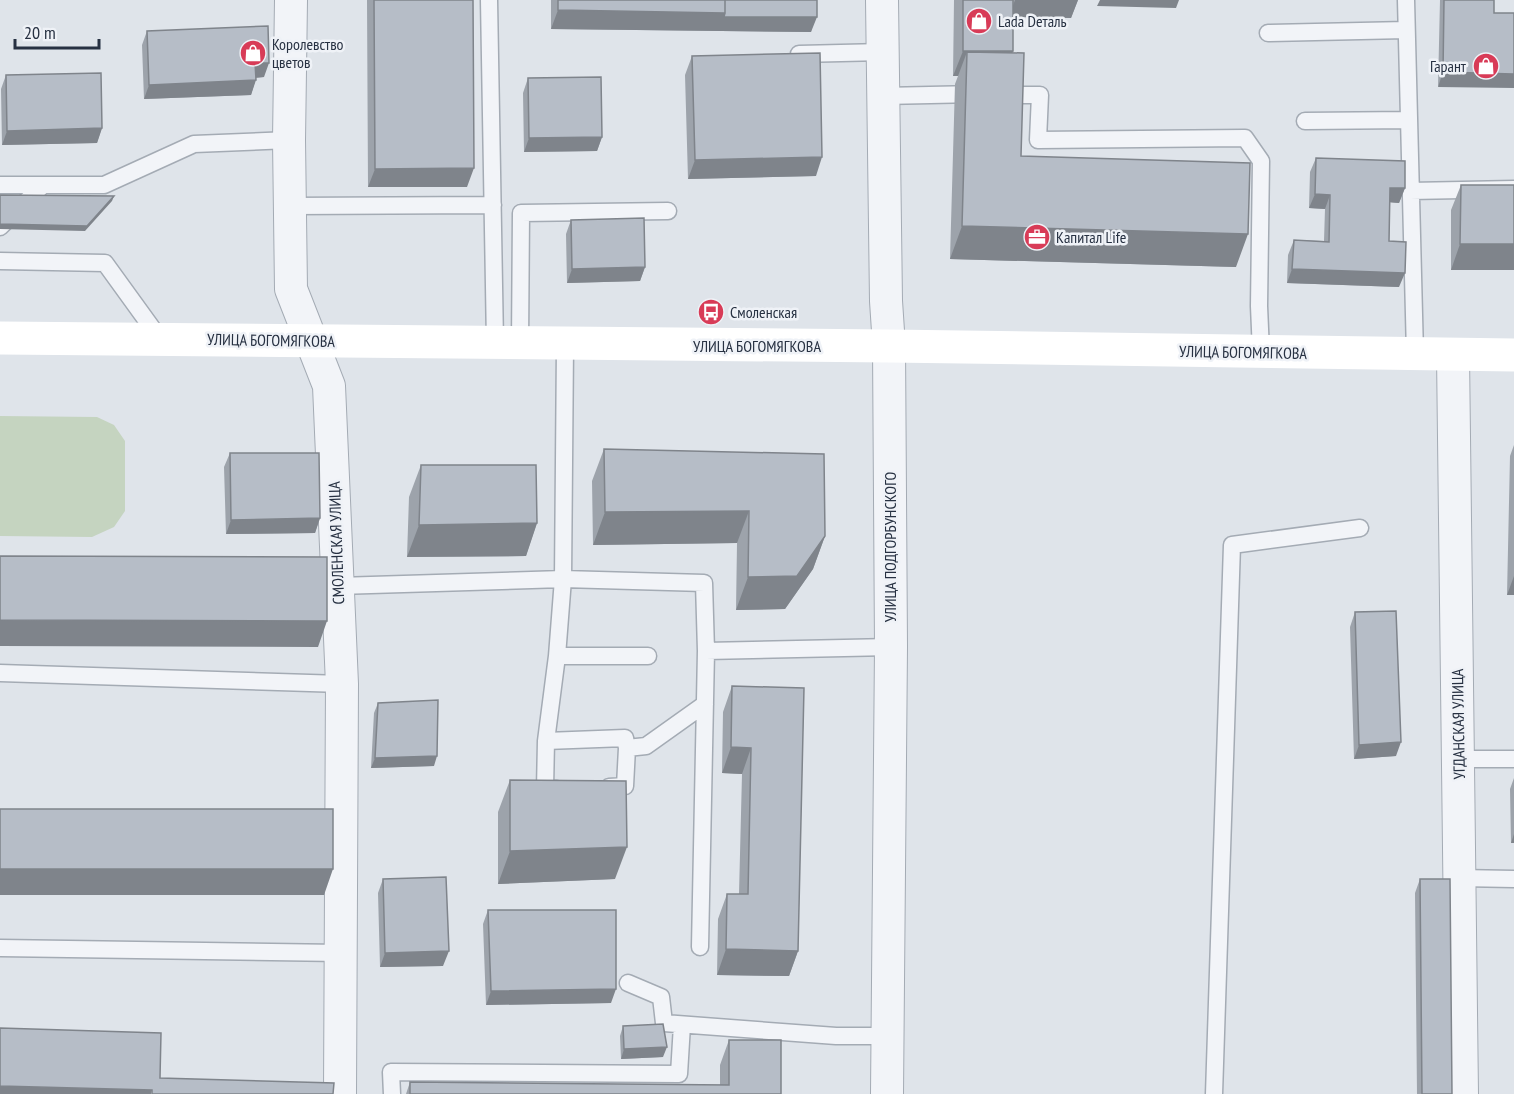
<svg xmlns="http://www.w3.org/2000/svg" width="1514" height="1094" font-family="'PT Sans Narrow',sans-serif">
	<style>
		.green { fill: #c5d4c0 }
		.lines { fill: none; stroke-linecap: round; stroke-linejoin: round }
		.lane-casing { stroke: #a4abb4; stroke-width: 19 }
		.street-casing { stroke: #a4abb4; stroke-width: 34 }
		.lane { stroke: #f2f4f8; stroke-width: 16 }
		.street { stroke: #f2f4f8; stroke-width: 32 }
		.secondary { stroke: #fff; stroke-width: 33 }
		.wall { fill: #9da3ab }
		.shaded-wall { fill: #7f848b }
		.building { fill: #b6bdc7; stroke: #7f848b; stroke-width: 1.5 }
		.labels { text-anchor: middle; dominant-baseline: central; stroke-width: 5; stroke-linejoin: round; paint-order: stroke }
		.poi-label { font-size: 16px; fill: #273142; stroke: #eff2f7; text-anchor: start }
		.street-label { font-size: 16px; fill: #273142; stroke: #eff2f7 }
	</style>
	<rect width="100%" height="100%" fill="#dfe4ea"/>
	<path class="green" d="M0,416L97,417L114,425L125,441V511L114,527L92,537L0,536Z"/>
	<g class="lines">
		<defs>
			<path id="lane" d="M489,0L495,343
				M1406,0L1415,354
				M1268,33L1406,30
				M799,54L883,52
				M1002,95H1040L1038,140L1245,138L1261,161L1259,306L1261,352
				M883,96L977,94
				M1305,121L1409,120
				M0,185H43
				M1410,191L1514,189
				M290,206L493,205
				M0,227L43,185H104L194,144L289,140
				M0,261L105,263L160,339
				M520,344L521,213L668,211
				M338,586L563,579L704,583L706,651L700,947
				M706,651L891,647
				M557,656H648
				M0,673L342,684
				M546,741L557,656L563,579L565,345
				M1458,759H1514
				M609,787L625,786L627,748L646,746L705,704
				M557,789H545L546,741L625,738L627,748
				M1459,878L1514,879
				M0,948L341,953
				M628,983L661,997L664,1023L836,1036H889
				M392,1094L391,1072L679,1074L682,1025
				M1214,1094L1232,545L1360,528"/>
			<path id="street" d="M291,0L289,140L291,289L329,386L342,684L340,1094
				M882,0L886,301L889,346L891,647L887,1094
				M1453,355L1462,1094"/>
		</defs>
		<use href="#lane" class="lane-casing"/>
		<use href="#street" class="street-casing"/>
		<use href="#lane" class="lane"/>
		<use href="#street" class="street"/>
		<path class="secondary" d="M0,338L889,346L1514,355"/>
	</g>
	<path class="wall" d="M367,0H473L467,187H368Z
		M551,0H817L811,32L551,29Z
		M954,0H1078L1071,18L1013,17V51L1012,53L1021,156L1236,267L950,259L955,84L958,76H953Z
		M1440,0H1494L1438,87Z
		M147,31L264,77L256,78L251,95L144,99L142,45Z
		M692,56L816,176L688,179L685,75Z
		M6,75L102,128L97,143L2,145L1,89Z
		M528,78L602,137L597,151L524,152L523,93Z
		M1316,158L1405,188L1399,203L1390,202L1389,241L1399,287L1287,283L1288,255L1294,240L1324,241L1325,209L1309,208L1310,172Z
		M1461,185H1514V270H1451V210Z
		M571,220L645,267L640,281L567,283L566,234Z
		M1514,445V595H1507L1510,456Z
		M604,449L825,536L813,569L785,609L736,610L737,543L593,545L592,481Z
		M230,453L320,518L315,533L226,534L224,467Z
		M421,465L537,523L526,556L407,557L409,497Z
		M1355,612L1396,756L1354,759L1350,627Z
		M732,686L804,688L798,951L789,976L717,975L718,919L727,894H739L742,774L722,773L723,712Z
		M378,703L434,766L371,768L374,713Z
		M1514,778V843H1511L1510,789Z
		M510,780L615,879L498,884V812Z
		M383,879L443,966L380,967L378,893Z
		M1420,879L1452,1094H1417L1415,893Z
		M488,910L611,1003L486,1005L483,924Z
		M623,1026L663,1057L621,1059L620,1036Z
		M729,1040L781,1094H406L410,1082L720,1085V1065Z"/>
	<path class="shaded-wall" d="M1015,0H1078L1071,18L1009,17Z
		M1100,0H1179L1176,8L1097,6Z
		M558,10L725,13L817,17L811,32L551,29Z
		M963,51H1013L1003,76L967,52L958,76H953Z
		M255,63H269L264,77L250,78Z
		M1443,72L1514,74V88L1438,87Z
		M256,80L251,95L144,99L149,85Z
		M102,128L97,143L2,145L7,131Z
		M602,137L597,151L524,152L529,138Z
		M822,157L816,176L688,179L695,160Z
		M474,168L467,187H368L375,169Z
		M1390,188H1405L1399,203L1385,202Z
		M1315,194L1330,195L1325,209L1309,208Z
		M114,196L112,201L85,231L0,229V224Z
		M962,226L1248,234L1236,267L950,259Z
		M1460,244H1514V270H1451Z
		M645,267L640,281L567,283L572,269Z
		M1292,269L1405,273L1399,287L1287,283Z
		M749,511L737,543L593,545L605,512Z
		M320,518L315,533L226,534L231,520Z
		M537,523L526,556L407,557L419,525Z
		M825,536L813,569L785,609L736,610L748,577Z
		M1514,576V595H1507Z
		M0,620L327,621L318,647L0,646Z
		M1401,742L1396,756L1354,759L1359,745Z
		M731,747L751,748L742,774L722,773Z
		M437,756L434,766L371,768L375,758Z
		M1514,834V843H1511Z
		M627,847L615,879L498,884L510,851Z
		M0,869H333L324,895H0Z
		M726,949L798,951L789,976L717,975Z
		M449,951L443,966L380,967L385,953Z
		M616,989L611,1003L486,1005L491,991Z
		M667,1047L663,1057L621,1059L624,1049Z
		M0,1086L152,1090L151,1094H0Z"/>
	<path class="building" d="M374,0H473L474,168L375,169Z
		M558,0H725V13L558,10Z
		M725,0H817V17H724L725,13Z
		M963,0H1013V51H963Z
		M1444,0H1494V13H1514V74L1443,72Z
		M268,26L269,63H255L256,80L149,85L147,31Z
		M967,52L1024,53L1021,156L1250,163L1248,234L962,226Z
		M820,53L822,157L695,160L692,56Z
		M101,73L102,128L7,131L6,75Z
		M601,77L602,137L529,138L528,78Z
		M1316,158L1405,161V188H1390L1389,241L1406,242L1405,273L1292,269L1294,240L1329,242L1330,195L1315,194Z
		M1461,185H1514V244H1460Z
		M0,195L114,196L87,226L0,224Z
		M644,218L645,267L572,269L571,220Z
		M604,449L824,454L825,536L797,576L748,577L749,511L605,512Z
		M230,453H319L320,518L231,520Z
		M421,465H536L537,523L419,525Z
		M0,556L327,557V621L0,620Z
		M1396,611L1401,742L1359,745L1355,612Z
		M732,686L804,688L798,951L726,949L727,894H748L751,748L731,747Z
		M438,700L437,756L375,758L378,703Z
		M510,780L626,781L627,847L510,851Z
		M0,809H333V869H0Z
		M446,877L449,951L385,953L383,879Z
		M1420,879H1450L1452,1094H1422Z
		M488,910H616V989L491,991Z
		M663,1024L667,1047L624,1049L623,1026Z
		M0,1028L161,1033L160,1078L334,1083L333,1094H152V1090L0,1086Z
		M729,1040H781V1094H410V1082L729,1085Z"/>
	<defs>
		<symbol id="shop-disc" viewBox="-11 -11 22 22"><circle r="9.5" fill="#d83b57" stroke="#eff2f7"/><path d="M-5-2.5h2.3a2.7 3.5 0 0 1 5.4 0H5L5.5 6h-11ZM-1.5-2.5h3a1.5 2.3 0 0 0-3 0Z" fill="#fff"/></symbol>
		<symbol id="office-disc" viewBox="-11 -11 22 22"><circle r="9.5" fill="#d83b57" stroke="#eff2f7"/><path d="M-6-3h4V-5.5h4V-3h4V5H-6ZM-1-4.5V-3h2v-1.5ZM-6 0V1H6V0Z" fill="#fff"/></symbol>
		<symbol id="bus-disc" viewBox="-11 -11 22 22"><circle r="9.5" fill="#d83b57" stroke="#eff2f7"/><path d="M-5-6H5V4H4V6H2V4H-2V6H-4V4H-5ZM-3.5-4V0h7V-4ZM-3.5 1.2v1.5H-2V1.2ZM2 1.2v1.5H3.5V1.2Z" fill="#fff"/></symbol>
	</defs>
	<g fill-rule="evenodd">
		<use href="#shop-disc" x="964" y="6" width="30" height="30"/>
		<use href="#shop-disc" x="238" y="38" width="30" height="30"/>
		<use href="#shop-disc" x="1471" y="51" width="30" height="30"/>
		<use href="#office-disc" x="1022" y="222" width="30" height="30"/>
		<use href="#bus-disc" x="696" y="297" width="30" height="30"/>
	</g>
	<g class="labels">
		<g class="poi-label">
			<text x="998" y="21">Lada Dеталь</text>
			<text x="272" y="44">Королевство<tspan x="272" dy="18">цветов</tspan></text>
			<text x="1466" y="66" text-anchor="end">Гарант</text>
			<text x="1056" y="237">Капитал Life</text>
			<text x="730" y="312">Смоленская</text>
		</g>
		<g class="street-label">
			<text transform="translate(271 340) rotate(1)">УЛИЦА БОГОМЯГКОВА</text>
			<text x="757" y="346">УЛИЦА БОГОМЯГКОВА</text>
			<text transform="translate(1243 352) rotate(1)">УЛИЦА БОГОМЯГКОВА</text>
			<text transform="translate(336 543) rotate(-92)">СМОЛЕНСКАЯ УЛИЦА</text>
			<text transform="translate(890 547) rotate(-90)">УЛИЦА ПОДГОРБУНСКОГО</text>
			<text transform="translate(1458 724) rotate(-91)">УГДАНСКАЯ УЛИЦА</text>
		</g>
	</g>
	<path d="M15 39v9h84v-9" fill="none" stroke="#273142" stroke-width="3"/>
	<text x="24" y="39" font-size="18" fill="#273142" stroke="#eff2f7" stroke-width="4.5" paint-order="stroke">20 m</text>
</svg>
